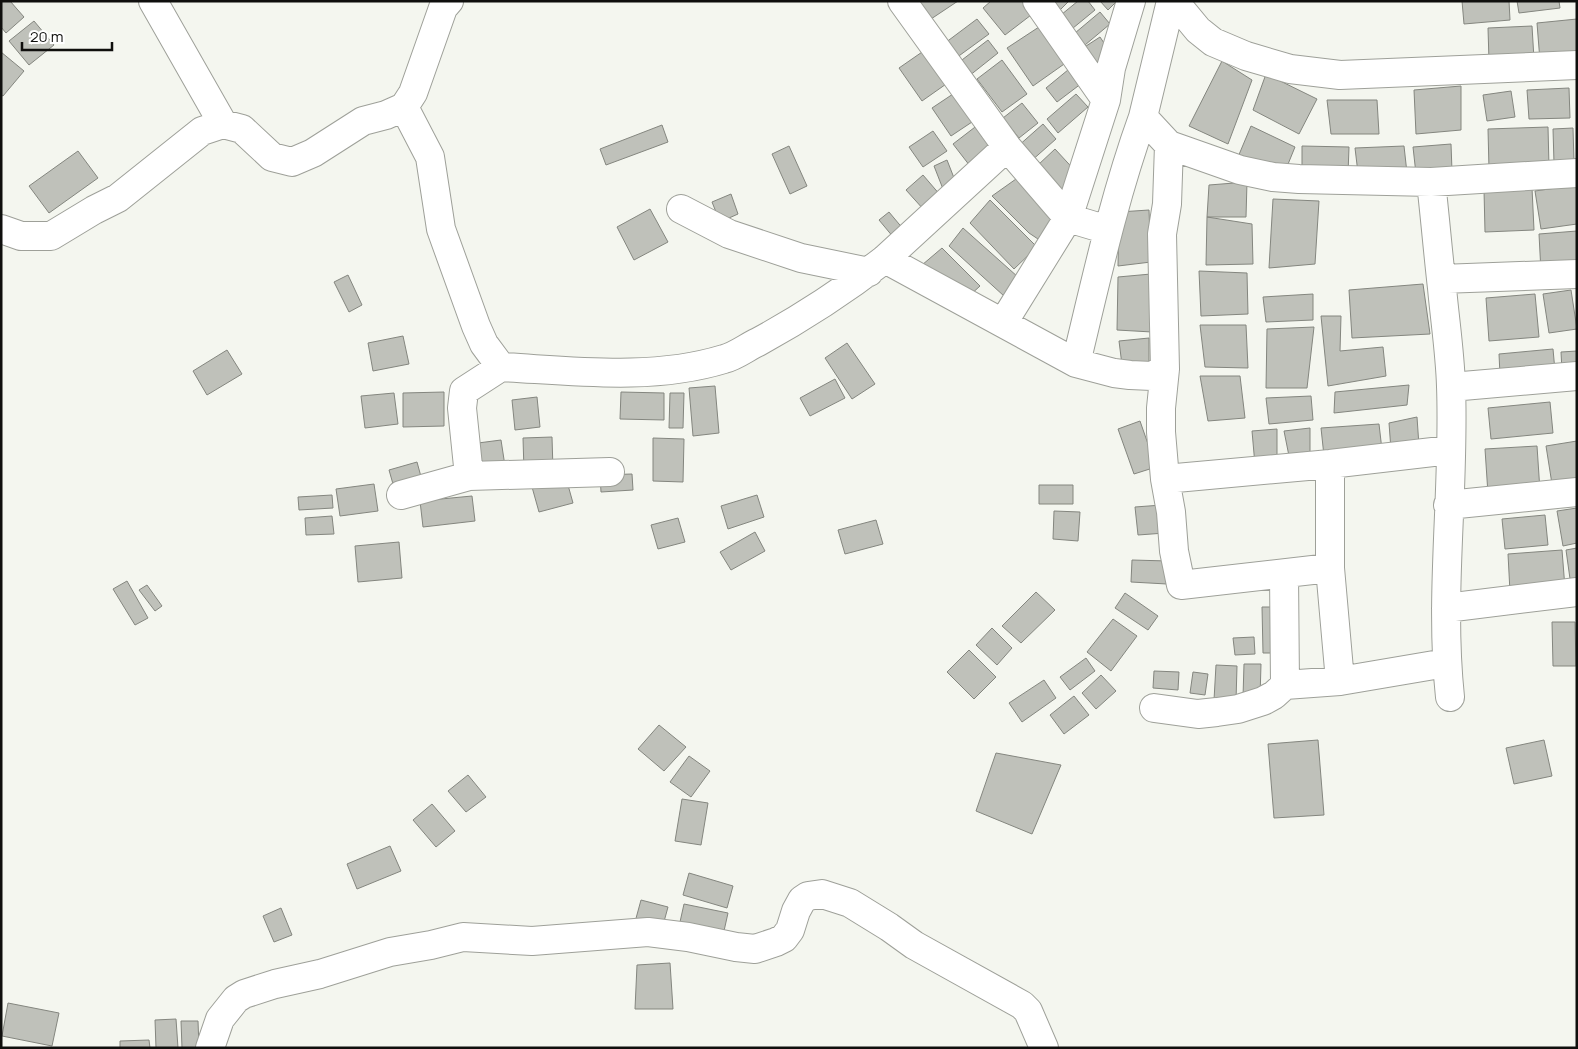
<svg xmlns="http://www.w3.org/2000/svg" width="1578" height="1049" font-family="Manrope,sans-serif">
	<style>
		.building { fill: #bfc1ba; stroke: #84867f }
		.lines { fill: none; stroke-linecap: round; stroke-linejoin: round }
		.minor-casing { stroke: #9ea099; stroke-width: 30 }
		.minor { stroke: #fff; stroke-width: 28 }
	</style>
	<rect width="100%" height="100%" fill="#f4f6ef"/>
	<path class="building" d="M1,1H10L24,17L6,33L1,27Z
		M919,1H958L931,19Z
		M991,1H1027L1035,12L1005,35L983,8Z
		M1049,1H1069L1059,11Z
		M1078,1H1088L1095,10L1067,33L1056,19Z
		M1100,1H1117L1108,10Z
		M1462,1H1509L1510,20L1464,24Z
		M1517,1H1559L1560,8L1519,13Z
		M1100,12L1110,24L1085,45L1075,33Z
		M977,19L989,34L956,58L945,43Z
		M1577,19V57L1540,61L1537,23Z
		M34,21L54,45L29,65L9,41Z
		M1042,25L1067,62L1033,86L1007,48Z
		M1532,26L1534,59L1489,61L1488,28Z
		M1100,37L1112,55L1095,66L1083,48Z
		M988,40L998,53L969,76L958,63Z
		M925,50L949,82L922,101L899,68Z
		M1,52L24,71L3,96L1,95Z
		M1002,60L1027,94L1002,112L977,79Z
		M1222,61L1252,80L1228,144L1189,126Z
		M1074,65L1086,80L1057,102L1046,88Z
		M1266,74L1317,99L1299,134L1253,110Z
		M1461,86V130L1416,134L1414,90Z
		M1569,88L1570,118L1529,119L1527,90Z
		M1511,91L1515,117L1487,121L1483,95Z
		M956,92L975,120L951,136L932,108Z
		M1076,94L1088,107L1058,133L1047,119Z
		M1327,100H1377L1379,134H1331Z
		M1022,103L1038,123L1019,138L1003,118Z
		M979,124L996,146L970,166L953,144Z
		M1043,124L1056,139L1030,162L1017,147Z
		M662,125L668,142L606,165L600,149Z
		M1251,126L1295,147L1284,174L1238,157Z
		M1548,127L1549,167L1489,169L1488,129Z
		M1573,128L1574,162L1554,163L1553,129Z
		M933,131L947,151L923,167L909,147Z
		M1451,144L1452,171L1416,174L1413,147Z
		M789,146L807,186L790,194L772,154Z
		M1302,146L1349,147L1348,174L1302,173Z
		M1404,146L1407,173H1358L1355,148Z
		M1055,149L1079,175L1061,191L1038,165Z
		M78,151L98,178L49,213L29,186Z
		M947,160L956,183L943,189L934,166Z
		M923,175L941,196L924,210L906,190Z
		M1016,179L1055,219L1041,241L1029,233L992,196Z
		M1247,182L1246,217H1207L1209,185Z
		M1577,185V224L1541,229L1535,191Z
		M1532,188L1534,230L1485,232L1484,190Z
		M731,194L738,214L720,222L712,202Z
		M1273,199L1319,201L1315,264L1269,268Z
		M990,200L1037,247L1014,269L970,223Z
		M650,209L668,242L634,260L617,227Z
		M1149,210L1151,262L1118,266L1119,212Z
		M889,212L904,230L894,238L879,220Z
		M1207,217L1252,224L1253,264L1206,265Z
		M963,228L1018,277L1004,296L949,246Z
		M1577,231V270L1541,272L1539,234Z
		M942,248L980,286L968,297L922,265Z
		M1199,271L1247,273L1248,314L1201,316Z
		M1151,274L1152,332L1117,330L1118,277Z
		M348,275L362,305L349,312L334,282Z
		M1423,284L1430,334L1352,338L1349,290Z
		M1571,290L1577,329L1549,333L1543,294Z
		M1313,294V320L1266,322L1263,297Z
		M1535,294L1539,337L1489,341L1486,298Z
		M1321,316H1341L1340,351L1383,347L1386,376L1328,386Z
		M1200,325H1246L1248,368L1205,367Z
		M1314,327L1307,388H1266L1267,329Z
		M403,336L409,364L373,371L368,343Z
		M1149,338V364L1122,365L1119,341Z
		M847,343L875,384L852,399L825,358Z
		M1553,349L1555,371L1500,375L1499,354Z
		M227,350L242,374L207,395L193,371Z
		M1577,351V371H1562L1561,352Z
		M1200,376H1240L1245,418L1208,421Z
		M835,379L845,398L810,416L800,398Z
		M1409,385L1407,405L1334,413L1335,392Z
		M715,386L719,433L693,436L689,388Z
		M444,392V426L403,427V393Z
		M621,392L664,393V420L620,419Z
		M394,393L398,424L365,428L361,396Z
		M670,393H684L683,428H669Z
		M1311,396L1313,420L1269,424L1266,398Z
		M537,397L540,427L515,430L512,400Z
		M1550,402L1553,433L1491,439L1488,408Z
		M1417,417L1419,446L1391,450L1389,423Z
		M1140,421L1156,467L1134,474L1118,429Z
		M1379,424L1382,450L1324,456L1321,428Z
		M1310,428V456L1290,461L1284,431Z
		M1277,429V461L1255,465L1252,431Z
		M552,437L553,470L524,471L523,438Z
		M653,438L684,439L683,482L653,481Z
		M501,440L505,466L482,469L478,443Z
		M1577,441V480L1552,484L1546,446Z
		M1537,446L1540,491L1488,494L1485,449Z
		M417,462L423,484L395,491L389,470Z
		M632,474L633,490L601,492L600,475Z
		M566,478L573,503L539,512L532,487Z
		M374,484L378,511L340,516L336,489Z
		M1039,485H1073V504H1039Z
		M332,495L333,508L299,510L298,497Z
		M757,495L764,517L728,529L721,506Z
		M472,496L475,521L423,527L420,501Z
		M1162,505L1165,533L1138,535L1135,507Z
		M1577,508V543L1563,546L1557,511Z
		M1054,511L1080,512L1078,541L1053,539Z
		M1545,515L1548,545L1505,549L1502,519Z
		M332,516L334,534L306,535L305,518Z
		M678,518L685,542L658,549L651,525Z
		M876,520L883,544L845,554L838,530Z
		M755,532L765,551L731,570L720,552Z
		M399,542L402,578L358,582L355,546Z
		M1577,548V585L1571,586L1566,550Z
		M1562,550L1565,588L1510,592L1508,554Z
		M1132,560L1168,561L1167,584L1131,582Z
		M127,581L148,618L135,625L113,589Z
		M147,585L162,606L155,611L139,590Z
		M1036,592L1055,610L1021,643L1002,626Z
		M1125,593L1158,616L1148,630L1115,608Z
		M1262,607H1279V653H1263Z
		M1113,619L1137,636L1111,671L1087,652Z
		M1552,622H1575L1576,666H1553Z
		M992,628L1012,648L997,665L976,645Z
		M1254,637L1255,654L1235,655L1233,638Z
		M969,650L996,677L974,699L947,672Z
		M1086,658L1095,671L1070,690L1060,677Z
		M1244,664H1261L1260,698L1243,697Z
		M1216,665L1237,666L1236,701L1214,700Z
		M1154,671L1179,672L1178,690L1153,688Z
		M1193,672L1208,674L1205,695L1190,693Z
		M1101,675L1116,691L1096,709L1082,693Z
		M1044,680L1056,698L1022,722L1009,703Z
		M1074,696L1089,715L1064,734L1050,715Z
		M659,725L686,747L664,771L638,749Z
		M1318,740L1324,815L1274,818L1268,744Z
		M1544,740L1552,776L1514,784L1506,748Z
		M996,753L1061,765L1032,834L976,811Z
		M689,756L710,771L691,797L670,782Z
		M468,775L486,797L466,812L448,791Z
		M682,799L708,803L701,845L675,841Z
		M432,804L455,831L436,847L413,820Z
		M390,846L401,871L357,889L347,864Z
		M689,873L733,886L727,908L683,895Z
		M641,900L668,907L662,929L635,922Z
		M684,904L728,913L722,940L678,931Z
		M281,908L292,935L274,942L263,916Z
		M670,963L673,1009H635L637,965Z
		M8,1003L59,1013L52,1046L2,1036Z
		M176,1019L178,1048H156L155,1020Z
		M181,1021H198L199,1048H182Z
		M149,1040L150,1048H120V1041Z"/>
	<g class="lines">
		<defs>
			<path id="minor" d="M153,1L223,124
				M902,1L1007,147L1068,218L1108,230
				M1037,1L1106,100
				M1171,1L1143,117L1169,145L1167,204L1162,234L1165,369L1161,408V432L1165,479L1171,512L1174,551L1181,585L1330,568
				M1174,1L1198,30L1213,42L1246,56L1290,69L1340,75L1577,65
				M404,107L430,157L441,229L476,326L484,344L501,367C575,371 652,381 724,359C736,356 747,347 758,342C802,318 845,290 885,259L1007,147
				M1169,145L1240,170L1273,177L1299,179L1431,182L1577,173
				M1431,182C1435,217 1438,253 1442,288C1445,321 1450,353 1451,386C1455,490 1439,593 1450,697
				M681,209L729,234L801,258L869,272
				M1,229L21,236H51L94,210L118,198L202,131L223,124L242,129L272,157L292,162L313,153L363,121L386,115L404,107L413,93L443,8L449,1
				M885,259L1076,363L1114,373L1130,375L1152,376L1165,369
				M1441,279L1577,274
				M1003,323L1068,218L1106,100L1111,68L1131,1
				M1076,363C1096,280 1114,197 1143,117
				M1451,387L1577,376
				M1330,464V568L1340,681
				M469,476L462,408L464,391L501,367
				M1165,479L1330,464L1450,450
				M401,495L469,476L610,472
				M1448,505L1577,492
				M1284,574L1285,685
				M1446,608L1577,592
				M1154,708L1198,714L1217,712L1238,709L1263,701L1274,695L1285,685L1340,681L1446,663
				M210,1048L220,1019L236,999L244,994L275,984L320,974L390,952L431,945L463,937L532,941L648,932L688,937L736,947L755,949L776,942L784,938L790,930L796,911L802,900L808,896L822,894L850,903L889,927L914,945L1022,1005L1028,1011L1044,1048"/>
		</defs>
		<use href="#minor" class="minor-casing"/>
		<use href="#minor" class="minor"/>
	</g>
	<rect width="1578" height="1049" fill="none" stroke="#0f0f0d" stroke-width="5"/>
	<path d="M22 42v8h90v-8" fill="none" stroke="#0f0f0d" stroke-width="2.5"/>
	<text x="30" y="42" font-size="15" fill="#0f0f0d" stroke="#ffffff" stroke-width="4" paint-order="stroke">20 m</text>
</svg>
